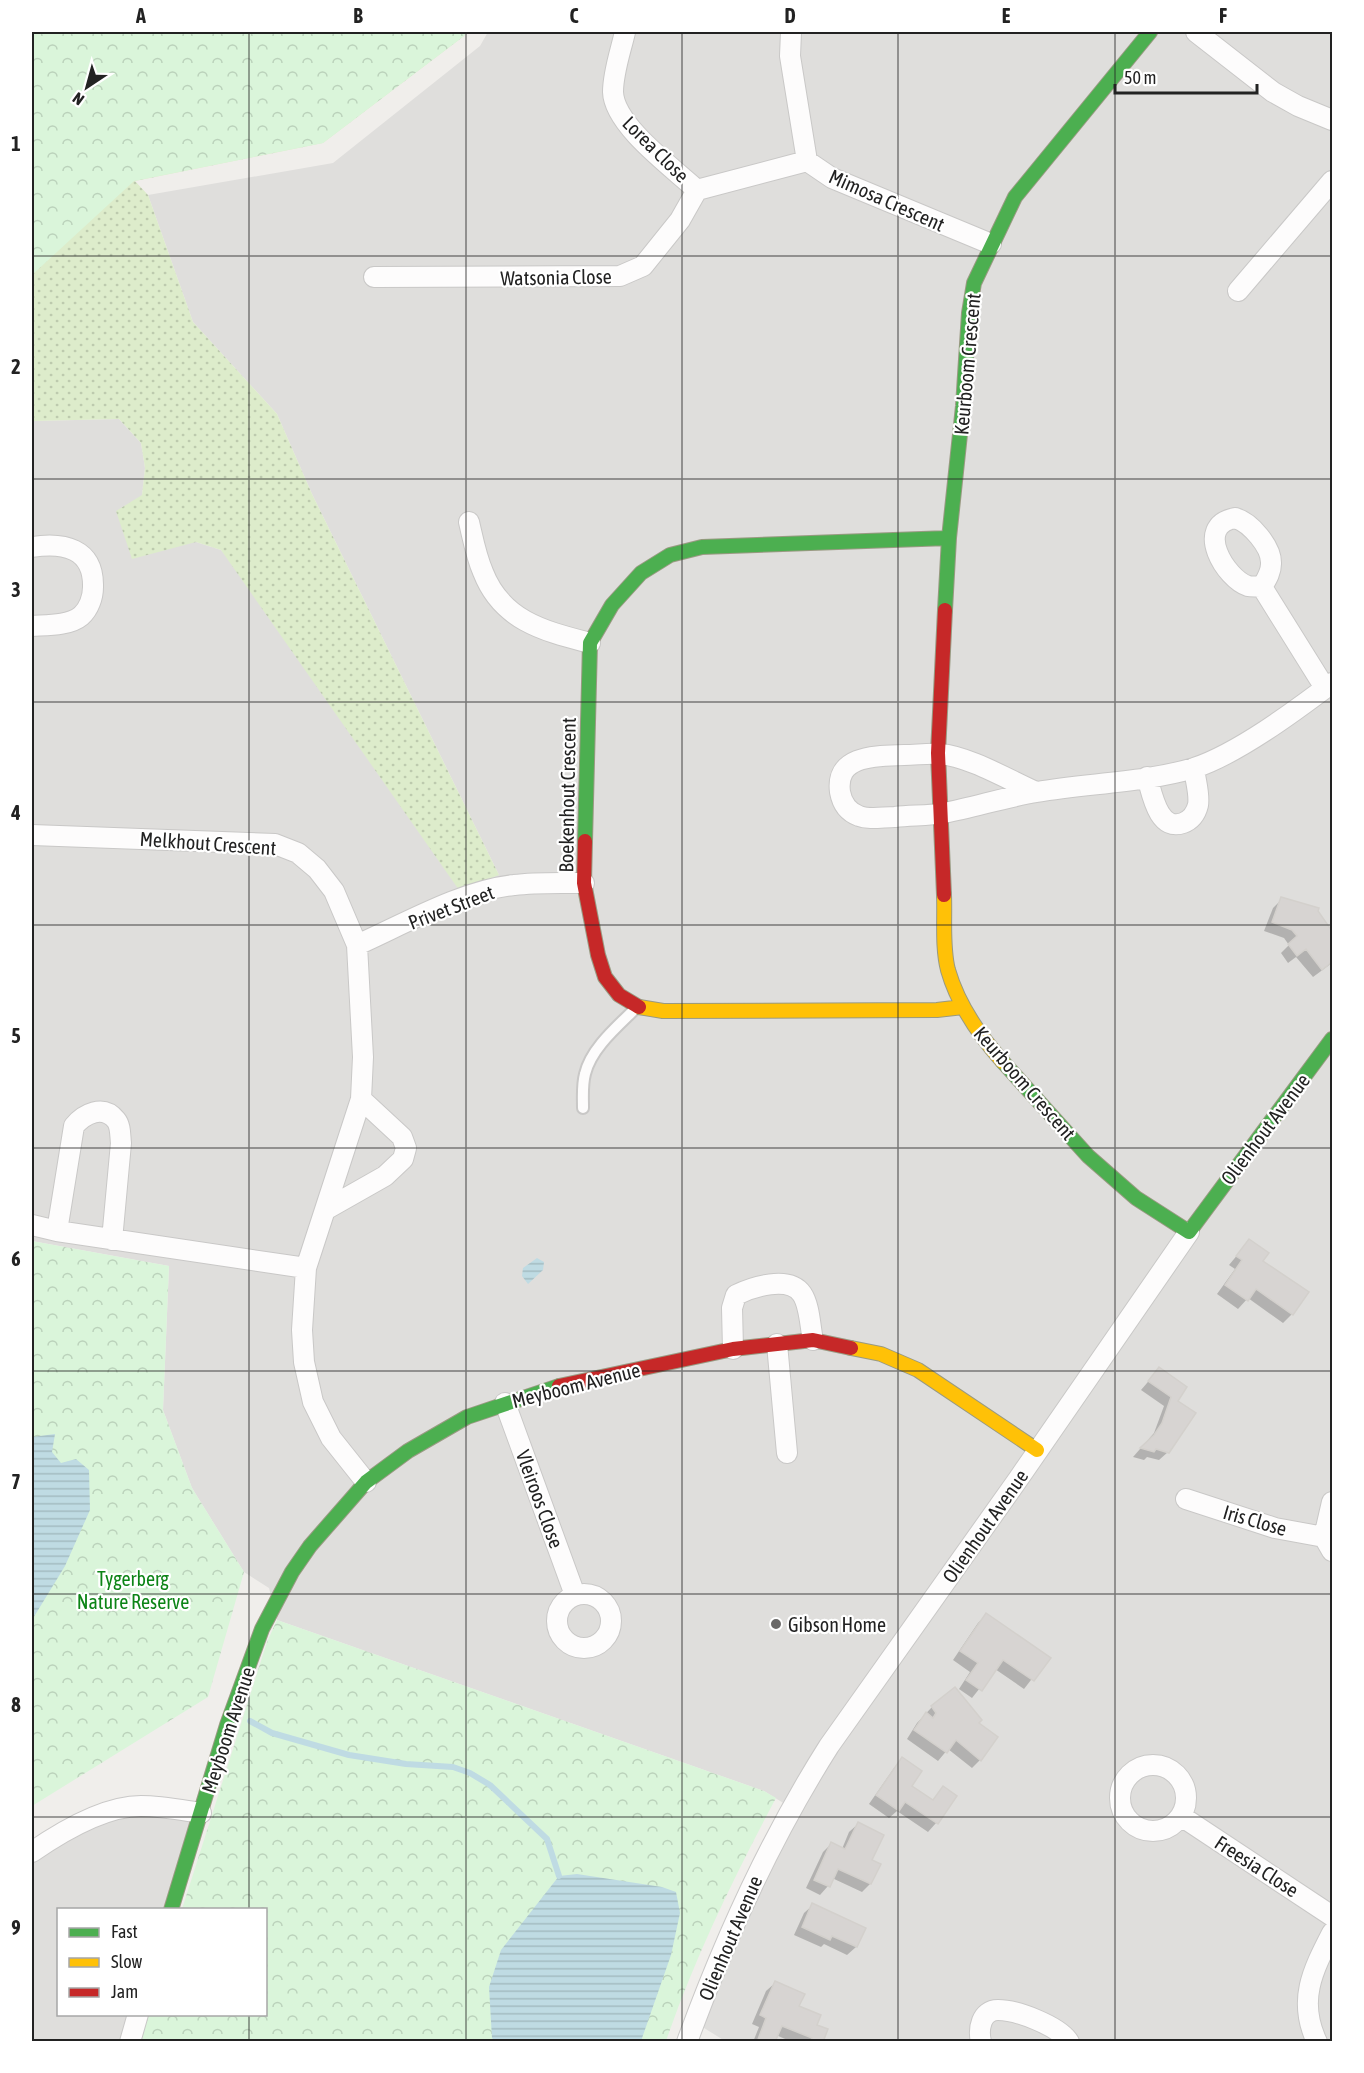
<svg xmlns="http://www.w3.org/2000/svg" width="1364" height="2073" font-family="'Asap Condensed',sans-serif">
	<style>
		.residential { fill: #dfdedc }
		.grass { fill: url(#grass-dots) }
		.park { fill: url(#park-crowns) }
		.water { fill: url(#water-rules) }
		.shadow { fill: #0003 }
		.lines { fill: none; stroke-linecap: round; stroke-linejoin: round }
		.stream { stroke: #bfdbe3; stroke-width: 6 }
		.building { fill: #d7d4d2; stroke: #d3d0cc; stroke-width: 1.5 }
		.lane-casing { stroke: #c9c8c7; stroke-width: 14 }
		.street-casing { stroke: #c9c8c7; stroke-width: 22 }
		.fast-casing { stroke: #999a82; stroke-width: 16 }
		.slow-casing { stroke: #999a82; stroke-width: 16 }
		.jam-casing { stroke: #999a82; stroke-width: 16 }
		.lane { stroke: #fdfcfc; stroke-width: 10 }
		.street { stroke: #fdfcfc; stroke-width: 20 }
		.fast { stroke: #4caf50; stroke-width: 14 }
		.slow { stroke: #ffc107; stroke-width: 14 }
		.jam { stroke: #c62828; stroke-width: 14 }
		.grid { fill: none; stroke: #222; stroke-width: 1.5; stroke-opacity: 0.55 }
		.poi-dot { fill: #6a6968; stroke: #fff; stroke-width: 2 }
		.labels { text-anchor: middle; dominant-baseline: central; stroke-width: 4.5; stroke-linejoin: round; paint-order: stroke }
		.street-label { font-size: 20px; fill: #222; stroke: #fff }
		.park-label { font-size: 20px; fill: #0c8416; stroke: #fff }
		.poi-label { font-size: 20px; fill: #222; stroke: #fff; text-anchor: start }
		.neatline { fill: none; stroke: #222; stroke-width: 2 }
		.grid-label { font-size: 20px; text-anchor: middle; font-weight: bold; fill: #222 }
	</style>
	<defs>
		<pattern id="grass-dots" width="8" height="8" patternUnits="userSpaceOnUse" patternTransform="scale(1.5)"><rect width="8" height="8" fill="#ddeccb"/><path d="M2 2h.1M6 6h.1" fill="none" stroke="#bdcaae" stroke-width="1.8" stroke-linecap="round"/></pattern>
		<pattern id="park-crowns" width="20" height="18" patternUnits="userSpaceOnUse" patternTransform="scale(1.5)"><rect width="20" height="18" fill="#daf5da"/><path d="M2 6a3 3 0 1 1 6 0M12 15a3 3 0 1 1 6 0" fill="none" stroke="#bbd2bb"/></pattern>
		<pattern id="water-rules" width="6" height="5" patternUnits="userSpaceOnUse" patternTransform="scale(1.5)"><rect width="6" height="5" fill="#bfdbe3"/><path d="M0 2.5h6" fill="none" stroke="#a4bcc2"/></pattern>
	</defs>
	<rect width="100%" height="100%" fill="#f0eeeb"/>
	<path class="residential" d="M488,32H1332V2041H725L696,2023L793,1809L764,1791L277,1620L269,1588L244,1572L192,1488L163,1410L169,1266L32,1241V421L119,419L141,443L145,468L142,495L196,542L221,550L499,875L312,494L277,414L193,322L148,195L333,163L480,46Z
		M112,1810L200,1812L170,1909L58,1910V2014L138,2015L130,2041H32V1851Z"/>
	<path class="grass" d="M32,32H466L464,36L323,143L135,181L148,195L193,322L277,414L312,494L499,875L459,890L221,550L196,542L132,559L116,511L142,495L145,468L141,443L119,419L32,421Z"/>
	<path class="park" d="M32,32H466L464,36L323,143L134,181L32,275Z
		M32,1241L169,1266L163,1410L192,1488L244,1572L208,1697L32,1806Z
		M277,1620L764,1791L776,1798C734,1877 695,1957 666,2041L140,2042L148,2015L266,2014V1910L182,1909L267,1642Z"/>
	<path class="water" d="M537,1258L544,1262L543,1270L528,1284L522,1276L523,1268Z
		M55,1434L52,1452L61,1463L76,1459L89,1470L90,1510L65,1566L32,1620V1437Z
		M577,1874L662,1887L676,1892L680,1913L671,1955L641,2041H495L492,2038L489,1987L501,1950L559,1876Z"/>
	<path class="shadow" d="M1282,899L1317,911L1332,933V963L1313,977L1296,957L1288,963L1281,953L1289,945L1284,938L1264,931L1273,908Z
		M1249,1241L1261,1261L1307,1293L1292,1314L1283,1323L1248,1298L1238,1309L1217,1294L1235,1269L1229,1265Z
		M1159,1369L1176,1401L1168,1452L1159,1460L1147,1457L1144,1460L1133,1457L1154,1433L1164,1406L1141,1390Z
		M986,1615L1048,1658L1024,1689L995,1669L972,1698L959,1689L970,1672L953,1660L978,1623Z
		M932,1707L976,1724L980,1760L972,1768L948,1749L938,1761L907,1739L917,1723Z
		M902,1759L910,1786L932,1801L943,1788L955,1797L936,1823L928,1832L897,1811L889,1818L869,1804L894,1768Z
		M858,1824L870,1861L879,1865L870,1884L862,1892L832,1878L828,1886L820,1895L806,1888L823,1852L831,1844L842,1849L849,1832Z
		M813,1905L864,1928L856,1947L847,1955L824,1944L821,1947L794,1935L804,1913Z
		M775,1983L815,2025L821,2042H792L776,2035L773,2042H753L759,2027L752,2024L766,1991Z"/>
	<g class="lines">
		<path class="stream" d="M250,1721L272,1733L349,1755L406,1764L453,1767L470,1773L490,1785L547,1839L559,1876"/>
	</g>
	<path class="building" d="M1281,897L1319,908L1318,911L1332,931V962L1322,970L1306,949L1297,956L1288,944L1297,936L1292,930L1272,922Z
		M1249,1239L1269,1253L1263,1261L1309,1292L1293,1315L1256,1289L1248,1301L1225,1285L1242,1260L1236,1256Z
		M1159,1367L1187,1387L1178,1401L1196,1413L1169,1453L1156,1449L1154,1452L1140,1448L1154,1435L1162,1423L1171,1397L1148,1381Z
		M986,1613L1051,1658L1034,1681L1003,1660L982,1691L966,1680L978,1663L960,1651Z
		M955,1687L982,1720L979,1723L998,1737L981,1761L956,1740L947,1753L914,1730L926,1712L933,1718L936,1713L931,1706Z
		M902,1757L922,1771L912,1786L933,1800L943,1786L957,1796L938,1824L905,1802L899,1811L876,1795Z
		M858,1822L884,1835L872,1860L881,1864L871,1884L838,1869L830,1887L814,1880L831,1842L845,1849Z
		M812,1903L866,1928L857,1947L832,1936L830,1940L802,1927Z
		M775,1981L805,1994L799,2006L821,2015L817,2025L828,2029L823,2042H811L812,2038L782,2026L775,2042H757L766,2018L760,2015Z"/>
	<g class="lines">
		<defs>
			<path id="lane" d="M583,1108C583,1096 582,1085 585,1074C591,1048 618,1026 637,1007"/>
			<path id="street" d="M625,32C621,50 613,72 613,92C614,125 672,167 697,190
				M791,32L790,56L807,161L832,178L991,244
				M1196,32L1273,92L1298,106L1332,120
				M697,190L807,161
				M374,277L620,276L643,266L680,220L697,190
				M1238,291L1332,181
				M1235,518C1250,522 1272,547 1271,564C1271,573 1266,580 1262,587C1258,586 1252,587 1248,586C1226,579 1193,526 1235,518Z
				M469,522C473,539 476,556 483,572C502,621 544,631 590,643
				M32,547C63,542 94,548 93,587C93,597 89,609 81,616C69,626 46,625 32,626
				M1262,587L1325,688
				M1147,777C1152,793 1158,832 1183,823C1191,820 1196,813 1198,805C1200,794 1195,779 1194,768
				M1036,792C1009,780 968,756 940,754C928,753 916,755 904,755C878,756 835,754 840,792C842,803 848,812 859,816C869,820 883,817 895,817C911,815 928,816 944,813C975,807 1006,797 1037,792C1089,783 1143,783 1194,768C1237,754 1295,711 1332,683
				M32,835L275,844L298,853L317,869L334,891L357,945L363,1057L361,1099L306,1268L302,1330L304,1362L313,1402L331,1438L366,1482
				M357,945C404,924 463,890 514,885C537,882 561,883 584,883
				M325,1210L385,1176L403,1159L406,1148L402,1137L361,1099
				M32,1225L57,1231L306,1268
				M57,1231L74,1126C84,1114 103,1104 116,1120C121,1126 120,1136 121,1143L112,1240
				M777,1344L787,1453
				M733,1349L732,1308L736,1295C752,1287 789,1275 802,1294C810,1306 810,1327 813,1340
				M505,1403L575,1595
				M1186,1499L1275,1528L1324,1537
				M1332,1502L1324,1537L1332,1551
				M557 1621a27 27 0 1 1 54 0a27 27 0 1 1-54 0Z
				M1120 1798a33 33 0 1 1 66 0a33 33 0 1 1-66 0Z
				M1181,1816L1332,1916
				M32,1852C61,1832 104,1806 141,1806C161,1806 181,1810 201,1813
				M130,2042L138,2014
				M687,2042C725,1938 770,1839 829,1746L1019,1478L1189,1232
				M981,2042C978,2029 981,2010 998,2010C1017,2010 1059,2026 1069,2042
				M1317,2042C1297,2000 1313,1970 1332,1933"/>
			<path id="fast" d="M945,610L949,538L963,406L969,313L974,283L1015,197L1150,32
				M585,841L590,643L612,605L641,573L670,555L702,547L949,538
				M1003,1062L1088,1156L1136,1198L1189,1232L1332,1039
				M171,1910L227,1725L262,1629L292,1572L310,1546L366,1482L408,1451L467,1417L559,1386"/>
			<path id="slow" d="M944,895C945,919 942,947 948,970C958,1005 979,1035 1003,1062
				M639,1007L663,1011L937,1010L963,1007
				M851,1348L881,1354L918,1370L1037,1450"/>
			<path id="jam" d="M585,841L584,883L598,955L605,977L619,995L639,1007
				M944,895L938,753L945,610
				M559,1386L733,1349L813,1340L851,1348"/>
		</defs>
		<use href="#lane" class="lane-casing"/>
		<use href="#street" class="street-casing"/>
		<use href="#fast" class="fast-casing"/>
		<use href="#slow" class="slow-casing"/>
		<use href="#jam" class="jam-casing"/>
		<use href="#lane" class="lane"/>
		<use href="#street" class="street"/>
		<use href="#fast" class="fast"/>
		<use href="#slow" class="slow"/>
		<use href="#jam" class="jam"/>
	</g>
	<path class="grid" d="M249,32V1910M466,32V2042M682,32V2042M898,32V2042M1115,32V2042M32,256H1332M32,479H1332M32,702H1332M32,925H1332M32,1148H1332M32,1371H1332M32,1594H1332M32,1817H1332M249,2014V2042"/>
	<circle class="poi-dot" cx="776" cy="1624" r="6"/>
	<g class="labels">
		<g class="street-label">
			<text transform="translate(656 149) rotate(45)">Lorea Close</text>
			<text transform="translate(887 200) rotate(24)">Mimosa Crescent</text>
			<text transform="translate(556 277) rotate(-1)">Watsonia Close</text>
			<text transform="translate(967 364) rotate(-85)">Keurboom Crescent</text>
			<text transform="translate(567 795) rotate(-89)">Boekenhout Crescent</text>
			<text transform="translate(208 843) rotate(4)">Melkhout Crescent</text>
			<text transform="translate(451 907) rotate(-21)">Privet Street</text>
			<text transform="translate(1025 1083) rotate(49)">Keurboom Crescent</text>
			<text transform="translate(1265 1129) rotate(-53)">Olienhout Avenue</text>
			<text transform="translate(576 1385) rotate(-14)">Meyboom Avenue</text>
			<text transform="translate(540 1499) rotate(70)">Vleiroos Close</text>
			<text transform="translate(1255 1520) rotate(16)">Iris Close</text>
			<text transform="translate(985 1526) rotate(-55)">Olienhout Avenue</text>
			<text transform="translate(228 1730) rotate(-72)">Meyboom Avenue</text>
			<text transform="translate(1257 1866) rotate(33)">Freesia Close</text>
			<text transform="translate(730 1938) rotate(-67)">Olienhout Avenue</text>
		</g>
		<g class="park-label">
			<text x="133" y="1578">Tygerberg<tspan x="133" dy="23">Nature Reserve</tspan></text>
		</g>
		<g class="poi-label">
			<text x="788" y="1624">Gibson Home</text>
		</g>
	</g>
	<rect width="1364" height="2073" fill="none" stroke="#ffffff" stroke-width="66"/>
	<rect x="57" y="1908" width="210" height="108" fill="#ffffff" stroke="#a7a7a7" stroke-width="1.5"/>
	<rect x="69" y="1928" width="30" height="9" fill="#4caf50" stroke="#a7a7a7" stroke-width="1.5"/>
	<text x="111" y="1938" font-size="18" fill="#222222">Fast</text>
	<rect x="69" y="1958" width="30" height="9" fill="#ffc107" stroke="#a7a7a7" stroke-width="1.5"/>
	<text x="111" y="1968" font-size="18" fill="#222222">Slow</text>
	<rect x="69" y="1988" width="30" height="9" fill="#c62828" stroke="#a7a7a7" stroke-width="1.5"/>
	<text x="111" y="1998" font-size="18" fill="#222222">Jam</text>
	<g transform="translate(87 87) rotate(216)" stroke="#ffffff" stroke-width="4.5" paint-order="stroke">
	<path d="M0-4.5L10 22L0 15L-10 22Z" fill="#222222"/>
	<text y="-9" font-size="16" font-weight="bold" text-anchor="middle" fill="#222222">N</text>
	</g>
	<path d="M1115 84v9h142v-9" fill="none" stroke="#222222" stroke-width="3"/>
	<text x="1124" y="84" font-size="18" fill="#222222" stroke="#ffffff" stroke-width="4.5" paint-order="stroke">50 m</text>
	<rect x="33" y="33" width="1298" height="2007" class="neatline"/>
	<g class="grid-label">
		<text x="141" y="23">A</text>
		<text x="358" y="23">B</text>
		<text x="574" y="23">C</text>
		<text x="790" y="23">D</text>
		<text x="1006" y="23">E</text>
		<text x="1223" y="23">F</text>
		<text x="16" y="151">1</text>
		<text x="16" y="374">2</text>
		<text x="16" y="597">3</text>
		<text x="16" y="820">4</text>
		<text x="16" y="1043">5</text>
		<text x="16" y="1266">6</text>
		<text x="16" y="1489">7</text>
		<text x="16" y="1712">8</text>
		<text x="16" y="1935">9</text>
	</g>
</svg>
